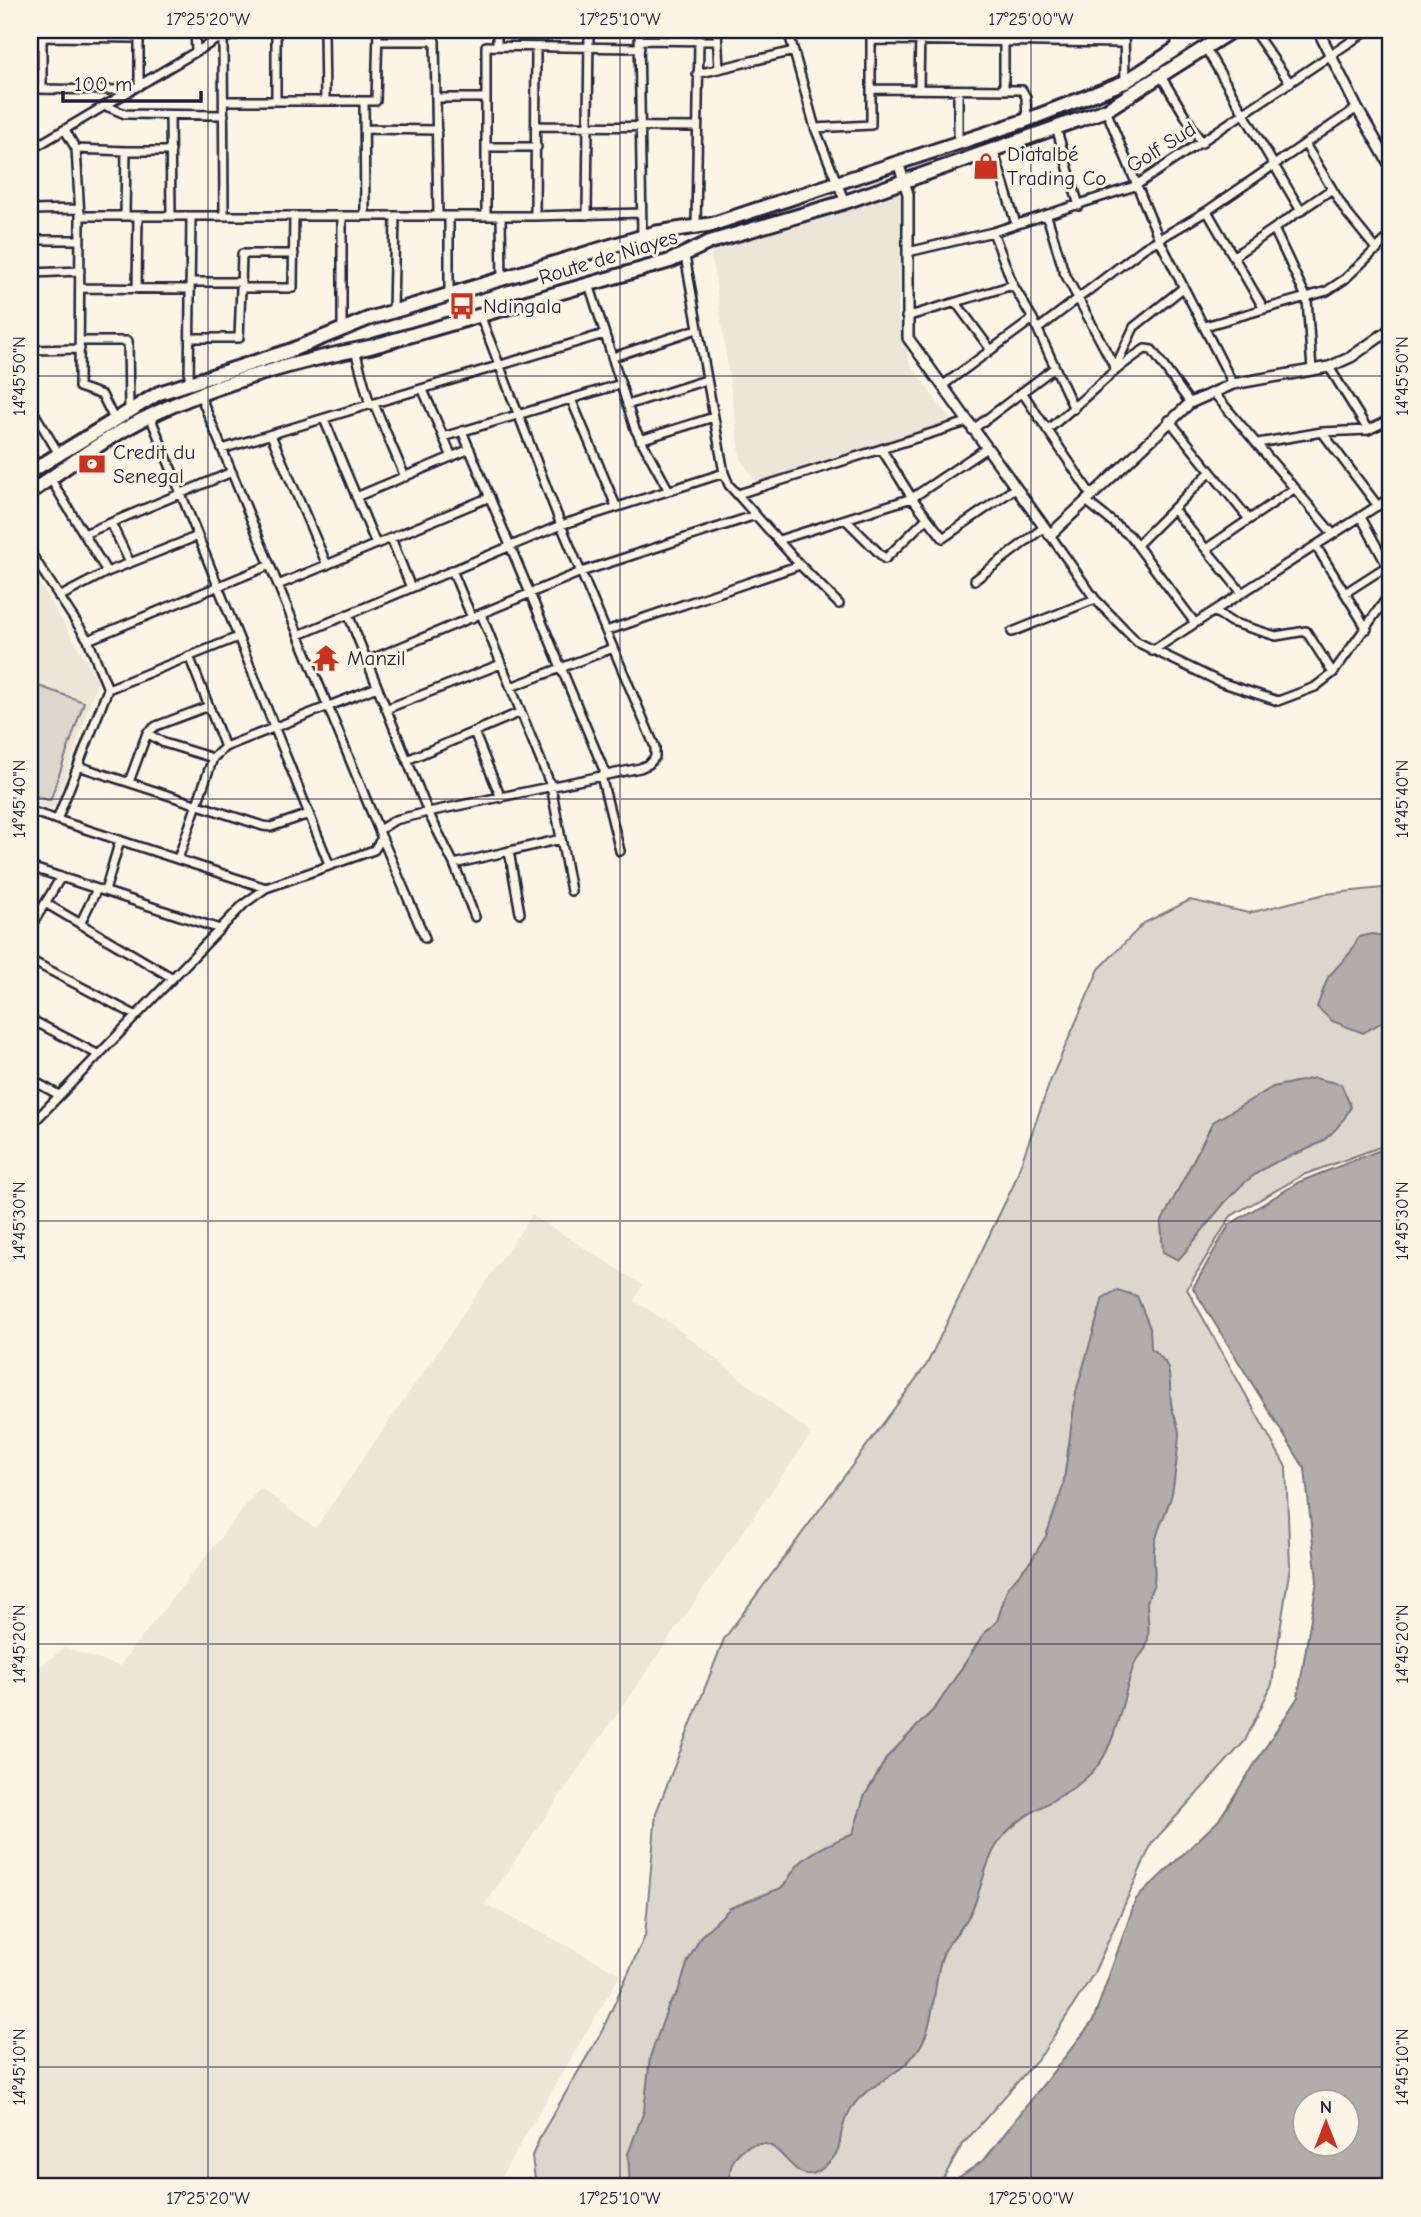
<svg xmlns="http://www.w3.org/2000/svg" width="1421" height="2217" font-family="'Comic Neue',sans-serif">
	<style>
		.built { fill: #ece5d8 }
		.green { fill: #dcd6cc; stroke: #7f7c84; stroke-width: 2 }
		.water { fill: #b2adab; stroke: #78757e; stroke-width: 2; fill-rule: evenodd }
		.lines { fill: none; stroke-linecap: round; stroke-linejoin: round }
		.minor-casing { stroke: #22223b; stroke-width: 12 }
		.tertiary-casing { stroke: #22223b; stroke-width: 14 }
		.primary-casing { stroke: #22223b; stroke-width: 18 }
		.minor { stroke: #fcf5e5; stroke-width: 7 }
		.tertiary { stroke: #fcf5e5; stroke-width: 9 }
		.primary { stroke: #fcf5e5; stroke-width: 12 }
		.ticks { fill: none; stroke: #22223b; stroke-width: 2; stroke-opacity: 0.45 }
		.labels { text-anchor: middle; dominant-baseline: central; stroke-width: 6; stroke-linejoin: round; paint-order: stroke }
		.street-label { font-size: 21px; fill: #22223b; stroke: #fcf5e5 }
		.poi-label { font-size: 21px; fill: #22223b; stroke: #fcf5e5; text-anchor: start }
		.neatline { fill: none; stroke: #22223b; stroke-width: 2.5 }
		.ticks-label { font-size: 18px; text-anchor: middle; fill: #22223b }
	</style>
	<rect width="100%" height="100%" fill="#fcf5e5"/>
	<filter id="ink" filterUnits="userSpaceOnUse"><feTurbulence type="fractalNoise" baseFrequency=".0143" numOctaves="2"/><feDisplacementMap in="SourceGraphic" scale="14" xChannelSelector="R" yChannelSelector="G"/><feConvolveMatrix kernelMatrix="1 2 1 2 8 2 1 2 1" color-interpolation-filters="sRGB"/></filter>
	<g filter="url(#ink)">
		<path class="built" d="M904,189L898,315L910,364L952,422L757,484L741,458L710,245Z
			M30,568L98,680L56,805L50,810L30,804Z
			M532,1215L643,1285L634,1301L673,1325L811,1434L485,1904L621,1974L495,2187H30V1663L41,1666L65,1648L119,1666L260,1488L315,1528Z"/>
		<path class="green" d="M30,683L84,702L50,801L30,794Z
			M1391,887V1143L1303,1175L1231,1216L1187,1289L1286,1467L1290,1566L1272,1684L1245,1741L1152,1843L1094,1973L1043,2053L963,2144L938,2187H536L532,2156L541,2135L602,2031L645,1936L656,1813L724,1639L927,1364L1013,1186L1051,1079L1099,969L1144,923L1190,900L1249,913L1325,894Z"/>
		<path class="water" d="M1372,934L1391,937V1017L1363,1033L1332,1021L1317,1007L1328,977L1350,953L1359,937Z
			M1314,1078L1341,1084L1351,1107C1322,1160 1292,1146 1253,1176C1222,1199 1204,1232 1178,1260L1163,1252L1161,1223L1213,1122L1273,1087Z
			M1388,1147L1391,1148V2187H954L958,2178L984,2160L1093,2021L1136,1899L1218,1821L1298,1697L1317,1581L1305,1469L1193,1288L1229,1225L1299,1182ZM1306,2102H1348V2144H1306Z
			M1117,1290L1137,1296L1150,1328L1151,1348C1156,1353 1163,1358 1166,1364C1172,1375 1169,1390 1171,1402C1172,1413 1178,1422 1179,1433C1179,1442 1174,1483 1172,1493C1168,1512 1155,1530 1154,1550C1153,1561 1156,1571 1154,1583C1152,1590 1148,1596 1147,1603C1147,1617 1151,1633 1146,1647C1143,1653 1137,1659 1134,1665C1123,1695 1119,1730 1103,1758C1077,1801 1020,1804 995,1848C983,1869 981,1893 970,1914C962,1930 946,1942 941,1960C933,1987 935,2020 921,2045C896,2088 848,2080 840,2141C839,2153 832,2160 823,2168C796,2190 786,2147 765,2144C740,2141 723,2166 733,2187H630L628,2154L644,2111L650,2057L668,2007L678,1992L688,1961L701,1936L730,1908L781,1888C789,1881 791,1872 798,1865C812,1850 835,1842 853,1833L864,1797L887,1757L936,1707L984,1634L997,1621L1008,1587L1030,1562L1046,1536L1063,1487L1076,1392L1103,1298Z"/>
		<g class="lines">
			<defs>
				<path id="minor" d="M42,30V89
					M139,30V86
					M195,30L196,51
					M276,30V101
					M324,30L325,101
					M497,30V46
					M639,30L642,237
					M717,30L719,69
					M788,30L815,128L845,202
					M1124,30L1125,82
					M1176,30V49
					M1253,30L1290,83
					M1389,30L1391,33
					M42,37L139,38
					M223,37L224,216
					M640,40L717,41
					M871,40L1124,43
					M379,41H435L438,216
					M972,41V30
					M1072,42V30
					M1206,49L1301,211
					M697,74L794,51
					M1162,78L1202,143
					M30,89L132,90
					M872,89L1022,90L1026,97L1027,120
					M919,89L920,30
					M1004,89V41
					M437,98H486
					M224,101H376L378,30
					M364,101L365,216
					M106,106L125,114L224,115
					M1106,110L1159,239L1233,384
					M170,115L171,216
					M537,126L696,127
					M1056,127L1079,206
					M815,128L871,125V30
					M364,129L437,130
					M65,130L76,149L126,151L125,216
					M958,143V90
					M1305,144L1346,212L1377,250
					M486,147H537
					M76,149L80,216L79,387L102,395L114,419
					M993,149L1016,224
					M30,150L214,41L254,30
					M126,151H171
					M30,210L79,209
					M1207,211L1264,309
					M587,215L589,30
					M80,216H535L641,213
					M449,216V296
					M486,216V46L640,48
					M501,216L502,281
					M535,216L536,48
					M1047,216L1064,272L1115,368
					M696,227L699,40
					M1274,229L1307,299L1312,370
					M993,232L1013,285L1033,319L1074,409
					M908,252L993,232L1135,186L1368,30
					M294,254H242L241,288H293L294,216
					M685,256L724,473L729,485L800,565L839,604
					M1234,256L1332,189
					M33,273L80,271
					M30,274L33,273L34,240H80
					M190,282H241
					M589,284L635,429L668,489
					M80,288L190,289
					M137,289L138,216
					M957,304L991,350
					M393,311L395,216
					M906,317L1013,285
					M1205,326L1327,291L1345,279L1391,235
					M1038,329L1144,248L1207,211L1357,108
					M342,331V216
					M191,338H239L241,288
					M80,341H128L129,410
					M30,350L80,349
					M355,350L370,405
					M613,357L697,329
					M1329,367L1368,430
					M1115,368L1134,327L1183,288
					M189,383L191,216
					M942,386L1033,319
					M423,390L452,457
					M1022,392L1092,496
					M1213,392L1333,534
					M571,399L616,506
					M374,404L405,477
					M627,405L706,380
					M30,406L59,454
					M150,416L329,864
					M324,419L376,544
					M1169,420L1248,518
					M972,430L1054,368
					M1047,430C1081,403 1109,372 1145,349L1152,350L1190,403
					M462,431L606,775
					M1322,432L1378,506
					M271,435L327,565
					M443,437L621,384
					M640,440L714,417
					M1258,443L1322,432L1368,430L1391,419
					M222,449L604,334
					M882,450L912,498L943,538L1014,489
					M50,478L107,572
					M738,494L967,422
					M356,497L470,449
					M1086,501L1130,536L1195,623
					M1174,510L1242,593
					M1361,517L1391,573
					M846,520L885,559L926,519
					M111,523L130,563
					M84,534L232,472
					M1050,535L1095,599L1137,642L1220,682L1278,701L1315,687L1333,673L1391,592
					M391,538L411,588
					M779,540L912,498L985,449
					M1137,545L1210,472
					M1316,546L1367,629
					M1206,549L1295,488
					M30,552L88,640L108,689L57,820
					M452,570L472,618
					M975,580L1043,528
					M278,585L490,497
					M1345,593L1387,566
					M59,597L107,572L198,536
					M1214,611L1231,622L1276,636L1306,631L1333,673
					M348,614L428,812L454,864L475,917
					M481,614L551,786L571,891
					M606,631L800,565
					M1012,632L1095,599
					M299,635L561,525L724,473
					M88,640L270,565
					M1152,651L1391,497
					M189,656L225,747
					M367,661L581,572L756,515
					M511,687L613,648
					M108,689L238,637
					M386,709L501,664
					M474,732L501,798
					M147,733L164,743L213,758
					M407,760L521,712
					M78,766L263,826L271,827L309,814
					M601,776L620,851
					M129,782L147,733L156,726L209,706
					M30,811L266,888
					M379,830L395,820L428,812L640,768L649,764L655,757V747L561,525L480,315
					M382,838L425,938
					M509,851L520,913
					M178,859L213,758L225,747L377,687
					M454,864L561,839
					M30,867L220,929
					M105,891L120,840
					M45,903L171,977
					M80,924L97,889
					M30,928L61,877
					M30,960L135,1015
					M30,1019L99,1055
					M30,1079L59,1095
					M30,1126L244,904L266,888L374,850L382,838L200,395"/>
				<path id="tertiary" d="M1318,30L1357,108L1391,167
					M898,162L908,194V338L1050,535L1190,403L1233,384L1329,367L1351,357L1391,329"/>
				<path id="primary" d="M30,472L159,393L289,351L368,319L654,233L713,224L1027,120L1125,82L1205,30
					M30,493C70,464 111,434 156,413C218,383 303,360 370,347L670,261L710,242L845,202L1106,110L1233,30"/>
			</defs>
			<use href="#minor" class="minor-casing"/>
			<use href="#tertiary" class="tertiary-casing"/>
			<use href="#primary" class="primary-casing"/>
			<use href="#minor" class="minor"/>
			<use href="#tertiary" class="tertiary"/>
			<use href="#primary" class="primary"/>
		</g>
	</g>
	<path class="ticks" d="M208,30V2187M620,30V2187M1031,30V2187M30,376H1391M30,799H1391M30,1221H1391M30,1644H1391M30,2067H1391"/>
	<defs>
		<symbol id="shop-bare" viewBox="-9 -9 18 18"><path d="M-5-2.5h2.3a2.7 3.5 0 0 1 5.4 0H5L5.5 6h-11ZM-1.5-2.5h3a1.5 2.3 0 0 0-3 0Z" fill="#c8321e" stroke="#fcf5e5" stroke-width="2.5" paint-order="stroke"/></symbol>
		<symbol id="bus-bare" viewBox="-9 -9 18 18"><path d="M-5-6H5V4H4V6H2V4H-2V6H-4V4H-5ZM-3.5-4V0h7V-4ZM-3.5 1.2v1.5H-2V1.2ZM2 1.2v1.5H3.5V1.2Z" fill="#c8321e" stroke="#fcf5e5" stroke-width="2.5" paint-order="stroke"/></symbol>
		<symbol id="bank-bare" viewBox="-9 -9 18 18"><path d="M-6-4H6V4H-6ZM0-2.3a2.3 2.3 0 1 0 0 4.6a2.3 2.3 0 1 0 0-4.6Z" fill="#c8321e" stroke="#fcf5e5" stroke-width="2.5" paint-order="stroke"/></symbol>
		<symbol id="temple-bare" viewBox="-9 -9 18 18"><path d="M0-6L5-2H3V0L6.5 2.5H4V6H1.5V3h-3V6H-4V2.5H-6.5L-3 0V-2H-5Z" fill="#c8321e" stroke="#fcf5e5" stroke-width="2.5" paint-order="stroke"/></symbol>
	</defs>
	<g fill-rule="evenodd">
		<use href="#shop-bare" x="967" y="147" width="38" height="38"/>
		<use href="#bus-bare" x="443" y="287" width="38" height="38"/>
		<use href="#bank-bare" x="73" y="445" width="38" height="38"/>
		<use href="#temple-bare" x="307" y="639" width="38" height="38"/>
	</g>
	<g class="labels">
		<g class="street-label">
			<text transform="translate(1161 147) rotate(-32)">Golf Sud</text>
			<text transform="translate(608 257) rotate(-17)">Route de Niayes</text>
		</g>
		<g class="poi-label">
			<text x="1007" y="154">Diatalbé<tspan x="1007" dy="24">Trading Co</tspan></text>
			<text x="483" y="306">Ndingala</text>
			<text x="113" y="452">Credit du<tspan x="113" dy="24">Senegal</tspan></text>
			<text x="347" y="658">Manzil</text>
		</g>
	</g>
	<rect width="1421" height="2217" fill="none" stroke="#fcf5e5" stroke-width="77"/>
	<g transform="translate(1326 2123)"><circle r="33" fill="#fcf5e5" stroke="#a5a1a1" stroke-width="2"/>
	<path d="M0-5L12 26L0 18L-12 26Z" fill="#c8321e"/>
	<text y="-10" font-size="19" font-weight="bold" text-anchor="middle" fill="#22223b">N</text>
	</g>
	<path d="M63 91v10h138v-10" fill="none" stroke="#22223b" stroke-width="3.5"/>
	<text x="74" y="91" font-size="21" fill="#22223b" stroke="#fcf5e5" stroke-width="5" paint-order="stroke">100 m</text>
	<rect x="38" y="38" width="1344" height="2140" class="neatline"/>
	<g class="ticks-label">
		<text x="208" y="25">17°25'20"W</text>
		<text x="620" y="25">17°25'10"W</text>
		<text x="1031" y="25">17°25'00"W</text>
		<text transform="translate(19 376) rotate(-90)" y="6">14°45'50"N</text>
		<text transform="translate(1402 376) rotate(-90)" y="6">14°45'50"N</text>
		<text transform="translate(19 799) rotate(-90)" y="6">14°45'40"N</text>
		<text transform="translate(1402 799) rotate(-90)" y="6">14°45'40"N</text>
		<text transform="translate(19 1221) rotate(-90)" y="6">14°45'30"N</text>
		<text transform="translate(1402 1221) rotate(-90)" y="6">14°45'30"N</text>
		<text transform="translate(19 1644) rotate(-90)" y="6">14°45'20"N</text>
		<text transform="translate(1402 1644) rotate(-90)" y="6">14°45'20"N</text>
		<text transform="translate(19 2067) rotate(-90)" y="6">14°45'10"N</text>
		<text transform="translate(1402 2067) rotate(-90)" y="6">14°45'10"N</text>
		<text x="208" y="2204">17°25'20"W</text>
		<text x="620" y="2204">17°25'10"W</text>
		<text x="1031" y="2204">17°25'00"W</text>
	</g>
</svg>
